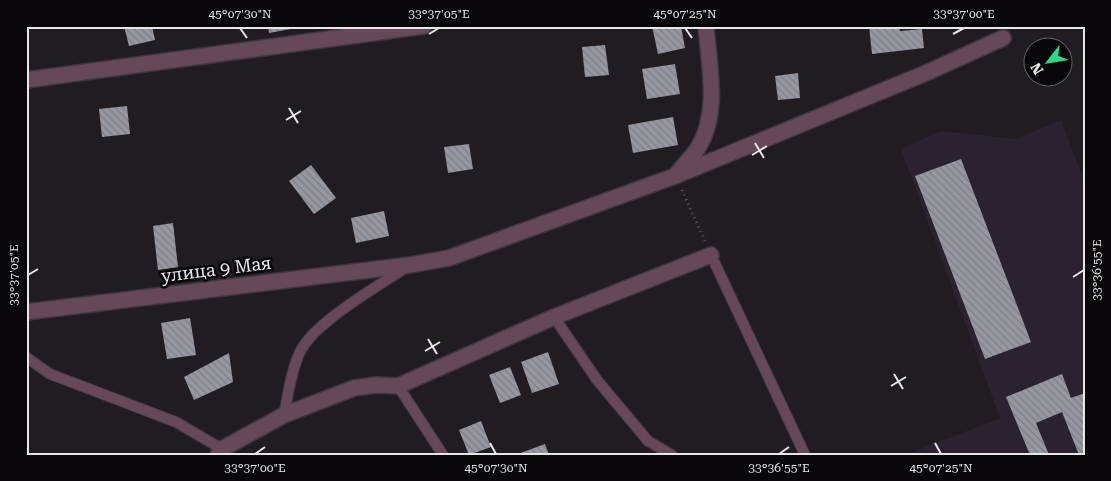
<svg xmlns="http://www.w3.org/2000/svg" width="1111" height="481" font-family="'Roboto Serif',serif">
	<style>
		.built { fill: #2a222e }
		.building { fill: url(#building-back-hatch) }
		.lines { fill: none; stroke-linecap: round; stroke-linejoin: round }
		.service-casing { stroke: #3c383e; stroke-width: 12 }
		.minor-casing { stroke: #3c383e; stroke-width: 18 }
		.path { stroke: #5d5a5f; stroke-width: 3; stroke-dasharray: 1 4; stroke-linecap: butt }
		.service { stroke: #664858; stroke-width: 10 }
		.minor { stroke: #664858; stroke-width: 15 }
		.ticks { fill: none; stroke: #e8e6ea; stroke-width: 2 }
		.labels { text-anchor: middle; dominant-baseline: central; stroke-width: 5; stroke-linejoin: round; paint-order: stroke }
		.street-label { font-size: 18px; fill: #e8e6ea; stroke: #09070a }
		.neatline { fill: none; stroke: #e8e6ea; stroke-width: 2 }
		.ticks-label { font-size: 12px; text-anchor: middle; fill: #e8e6ea }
	</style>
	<defs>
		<pattern id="building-back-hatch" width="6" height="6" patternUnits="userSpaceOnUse" patternTransform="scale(1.25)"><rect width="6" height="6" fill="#9697a1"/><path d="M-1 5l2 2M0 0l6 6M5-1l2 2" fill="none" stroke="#7e7e86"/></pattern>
	</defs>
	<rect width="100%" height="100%" fill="#201c22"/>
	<path class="built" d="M1061,120L1085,184V455H905L1000,418L901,149L941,131L1016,139Z"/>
	<path class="building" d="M124,26H152L155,40L129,46Z
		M268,26H296V28L269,33Z
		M652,26H681L685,48L658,54Z
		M869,26H899L900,31L922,29L924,48L872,54Z
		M605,45L609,75L585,77L582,47Z
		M675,64L680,94L647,99L642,69Z
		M798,73L800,98L778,100L775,76Z
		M127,106L130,134L102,137L99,109Z
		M673,117L678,145L633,153L628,125Z
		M469,144L473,169L448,173L444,147Z
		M961,159L1031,342L985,359L915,176Z
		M311,165L336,198L314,214L289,181Z
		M384,211L389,236L356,243L351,218Z
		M173,223L178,267L158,270L153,226Z
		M190,318L196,355L167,359L161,323Z
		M548,352L559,384L532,393L521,362Z
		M229,353L233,382L194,400L184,377Z
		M510,367L521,395L500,403L489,375Z
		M1062,374L1071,398L1085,393V455H1079L1062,412L1036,423L1049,455H1030L1006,397Z
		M481,421L491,447L469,455L459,430Z
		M545,444L549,455H515Z"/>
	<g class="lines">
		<defs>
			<path id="service" d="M711,255L805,455
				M554,317L597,380L648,441L672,455
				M26,357L50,374L176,422L222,449
				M398,386L443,455
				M284,415C288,395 291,371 300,352C314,322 379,286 408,266"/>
			<path id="minor" d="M26,80L424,26
				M676,175C683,166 692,157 698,148C720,112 709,66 706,26
				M26,312L410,265L449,258L675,176L926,73L1003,38
				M218,455L222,449L284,415L354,388L376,385L398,386L554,317L711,255"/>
		</defs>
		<use href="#service" class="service-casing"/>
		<use href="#minor" class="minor-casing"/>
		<path class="path" d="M682,190L705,241"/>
		<use href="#service" class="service"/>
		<use href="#minor" class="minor"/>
	</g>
	<path class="ticks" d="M240,28L247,38M685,28L692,38M429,34L439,28M953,34L964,28M289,108L298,123M286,120L301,111M755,143L764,158M752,155L767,146M28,275L38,269M1073,277L1084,270M428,339L437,354M425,351L440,342M894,374L903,389M891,386L906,377M490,443L496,454M935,443L941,454M255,454L265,447M779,454L789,447"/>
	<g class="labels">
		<g class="street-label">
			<text transform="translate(216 269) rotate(-7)">улица 9 Мая</text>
		</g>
	</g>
	<rect width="1111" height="481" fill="none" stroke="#09070a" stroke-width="55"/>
	<g transform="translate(1048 62) rotate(239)"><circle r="24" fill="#09070a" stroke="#626064"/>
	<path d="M0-4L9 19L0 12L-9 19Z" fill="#2cd884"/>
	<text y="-8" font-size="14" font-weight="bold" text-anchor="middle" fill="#e8e6ea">N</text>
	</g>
	<rect x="28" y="28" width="1056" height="426" class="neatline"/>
	<g class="ticks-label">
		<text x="240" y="18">45°07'30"N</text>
		<text x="439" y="18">33°37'05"E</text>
		<text x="685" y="18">45°07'25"N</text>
		<text x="964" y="18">33°37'00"E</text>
		<text transform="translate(1097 270) rotate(-90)" y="4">33°36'55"E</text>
		<text transform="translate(14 275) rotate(-90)" y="4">33°37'05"E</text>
		<text x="255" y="472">33°37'00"E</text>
		<text x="496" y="472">45°07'30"N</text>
		<text x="779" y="472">33°36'55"E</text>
		<text x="941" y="472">45°07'25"N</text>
	</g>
</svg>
